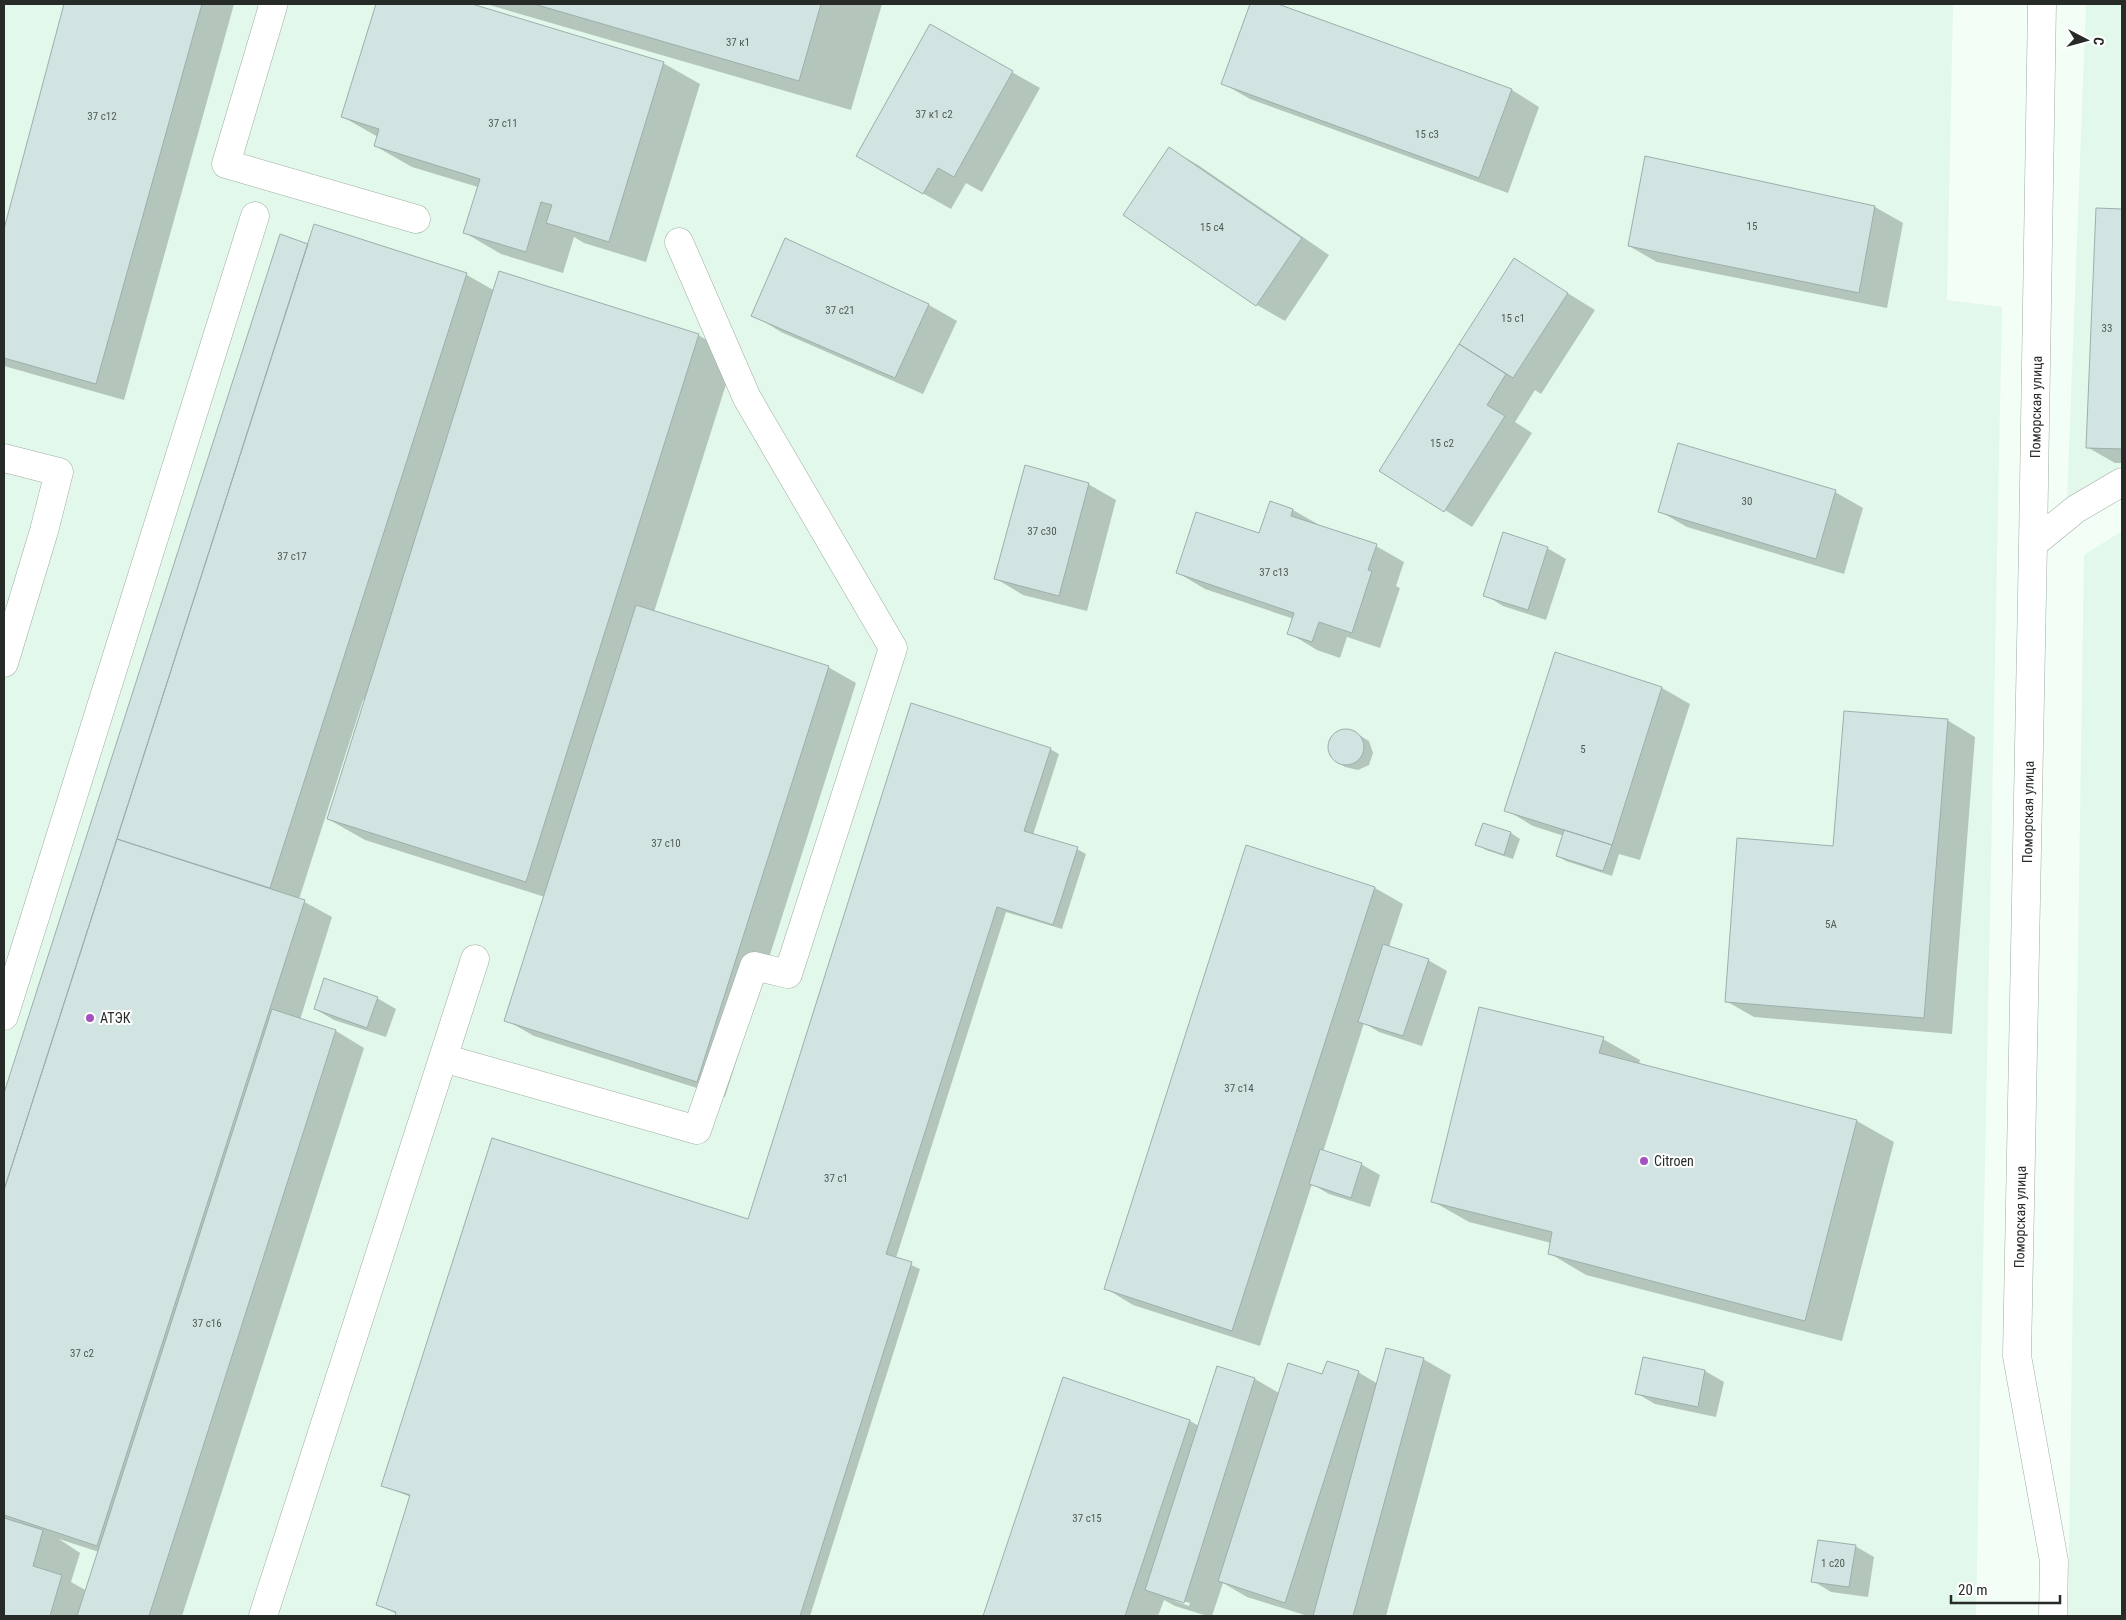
<svg xmlns="http://www.w3.org/2000/svg" width="2126" height="1620" font-family="'Roboto Condensed',sans-serif">
	<style>
		.built { fill: #e2f8ea }
		.shadow { fill: #0003; fill-rule: evenodd }
		.building { fill: #d2e4e2; stroke: #9daeac }
		.lines { fill: none; stroke-linecap: round; stroke-linejoin: round }
		.minor-casing { stroke: #9faca3; stroke-width: 29 }
		.minor { stroke: #fff; stroke-width: 28 }
		.poi-dot { fill: #a451c0; stroke: #fff; stroke-width: 2 }
		.labels { text-anchor: middle; dominant-baseline: central; stroke-width: 4; stroke-linejoin: round; paint-order: stroke }
		.number-label { font-size: 11px; fill: #515956 }
		.street-label { font-size: 14px; fill: #262b28; stroke: #fff }
		.poi-label { font-size: 14px; fill: #262b28; stroke: #fff; text-anchor: start }
	</style>
	<rect width="100%" height="100%" fill="#f3fef7"/>
	<path class="built" d="M4,4H1953L1947,300L2002,307L1976,1616H4Z
		M2086,4H2122V470L2067,502Z
		M2122,531V1616H2068L2084,555Z"/>
	<path class="shadow" d="M65,4H234L124,400L4,366V234Z
		M377,4H468L663,63L700,84L646,262L584,243L574,237L563,273L501,254L465,233L478,187L412,167L375,146L378,137L343,117Z
		M486,4H882L851,110Z
		M1251,4H1274L1512,90L1539,107L1508,193L1250,99L1222,83Z
		M930,26L1040,88L982,192L966,183L951,209L885,172Z
		M1170,149L1198,165L1329,255L1285,321L1257,305L1124,215Z
		M1646,157L1875,207L1903,223L1887,308L1657,262L1629,246Z
		M2097,209L2122,210V463H2115L2087,447Z
		M315,226L467,275L495,291L698,335L735,356L654,612L828,667L856,683L725,1097L534,1036L506,1020L545,897L365,840L328,819L366,700H363L299,899L332,917L300,1020L336,1031L364,1048L182,1616H4V1097L280,236L309,245ZM59,1539L99,1552L87,1591L71,1582L80,1553Z
		M786,240L929,305L957,321L923,394L781,332L753,315Z
		M1514,260L1595,310L1541,394L1535,390L1515,422L1532,433L1472,527L1381,470Z
		M1088,484L1116,500L1087,611L1023,595L995,578Z
		M1835,492L1863,508L1844,574L1687,527L1659,511Z
		M1270,503L1293,510L1321,526L1376,546L1404,562L1396,586L1400,588L1380,648L1347,637L1340,658L1317,650L1289,633L1294,619L1205,589L1178,573L1260,534Z
		M1547,548L1566,559L1546,620L1503,606L1485,595Z
		M1556,654L1662,688L1690,704L1640,860L1619,854L1612,876L1566,861L1557,856L1564,836L1533,826L1506,810Z
		M1947,720L1975,737L1952,1034L1754,1017L1726,1001L1834,847Z
		M1348,730L1354,732L1369,741L1373,753L1369,765L1358,770L1345,767L1331,757L1329,744L1336,733Z
		M1050,749L1059,754L1033,835L1077,849L1086,854L1062,929L1006,912L896,1258L920,1269L810,1616H396L397,1614L377,1605L411,1497L383,1486L749,1220Z
		M1483,824L1511,833L1520,839L1513,859L1486,850L1477,844Z
		M1375,888L1403,904L1389,947L1428,960L1447,971L1422,1046L1379,1032L1364,1023L1323,1152L1361,1164L1380,1175L1370,1207L1329,1194L1312,1184L1260,1346L1133,1305L1105,1288Z
		M377,998L396,1009L386,1037L334,1020L315,1009Z
		M1603,1039L1640,1060L1639,1064L1857,1121L1894,1142L1842,1341L1586,1275L1549,1253L1551,1243L1469,1222L1432,1201Z
		M1644,1358L1705,1371L1724,1382L1716,1417L1655,1404L1636,1393Z
		M1423,1359L1451,1375L1386,1616H1308L1247,1597L1223,1583L1212,1616H1207L1175,1606L1164,1600L1158,1616H984L1064,1379L1190,1421L1199,1426L1255,1379L1279,1393L1323,1376L1358,1372L1378,1384ZM1175,1599L1190,1603L1189,1606L1175,1601Z
		M1855,1546L1874,1557L1868,1597L1831,1592L1813,1581Z"/>
	<path class="building" d="M64,4H202L96,384L4,358V229Z
		M376,4H472L664,62L609,242L546,223L552,205L541,202L526,252L463,233L480,179L374,146L379,129L341,117Z
		M534,4H821L799,81Z
		M1250,4H1278L1512,89L1479,178L1221,84Z
		M930,24L1013,71L954,177L938,168L923,194L856,156Z
		M1169,147L1302,238L1256,306L1123,215Z
		M1645,156L1875,206L1859,293L1628,246Z
		M2096,208L2122,209V449L2086,448Z
		M314,224L467,273L270,888L117,839Z
		M280,234L308,244L4,1190V1093Z
		M785,238L929,304L895,378L751,316Z
		M1514,258L1568,293L1513,378L1459,344Z
		M499,271L699,334L526,882L327,819Z
		M1459,344L1506,374L1487,405L1505,416L1444,512L1379,471Z
		M1678,443L1836,490L1816,559L1658,512Z
		M1025,465L1089,483L1059,596L994,579Z
		M1270,501L1293,509L1291,516L1377,544L1368,570L1372,571L1352,633L1319,622L1312,642L1287,634L1294,613L1176,573L1196,512L1259,533Z
		M1503,532L1548,547L1528,610L1483,596Z
		M636,605L829,666L697,1082L504,1021Z
		M1555,652L1662,687L1612,845L1504,811Z
		M911,703L1051,748L1024,831L1078,847L1053,925L997,907L886,1254L912,1262L800,1616H395L396,1612L376,1605L410,1495L381,1486L492,1138L748,1219Z
		M1844,711L1948,719L1924,1018L1725,1002L1737,838L1833,846Z
		M1328 747a18 18 0 1 1 36 0a18 18 0 1 1-36 0Z
		M1483,823L1511,832L1504,855L1475,845Z
		M1564,830L1612,845L1603,871L1556,856Z
		M117,839L305,900L97,1546L4,1515V1190Z
		M1246,845L1375,887L1232,1331L1104,1289Z
		M1383,944L1429,959L1403,1036L1358,1022Z
		M324,978L378,997L367,1028L314,1009Z
		M1479,1007L1604,1037L1599,1053L1857,1120L1805,1321L1548,1254L1552,1232L1431,1202Z
		M272,1009L336,1030L149,1616H77Z
		M1320,1149L1362,1163L1351,1198L1309,1184Z
		M1386,1348L1424,1358L1353,1616H1313Z
		M1643,1357L1705,1370L1698,1407L1635,1394Z
		M1327,1361L1359,1371L1285,1603L1218,1581L1288,1363L1322,1374Z
		M1217,1366L1255,1378L1184,1603L1145,1590Z
		M1063,1377L1190,1420L1125,1616H983Z
		M4,1518L43,1530L33,1566L62,1575L50,1616H4Z
		M1818,1540L1856,1545L1849,1587L1811,1582Z"/>
	<g class="lines">
		<defs>
			<path id="minor" d="M272,4L273,6L226,164L416,219
				M2042,4L2033,544L2017,1356L2054,1561L2053,1616
				M4,458L59,472L44,531L4,663
				M2033,544L2076,509L2122,482
				M4,1016L255,216
				M443,1058L697,1130L754,966L788,974L893,648L747,398L679,242
				M263,1616L475,959"/>
		</defs>
		<use href="#minor" class="minor-casing"/>
		<use href="#minor" class="minor"/>
	</g>
	<g class="poi-dot">
		<circle cx="90" cy="1018" r="5"/>
		<circle cx="1644" cy="1161" r="5"/>
	</g>
	<g class="labels">
		<g class="number-label">
			<text x="738" y="42">37 к1</text>
			<text x="934" y="114">37 к1 с2</text>
			<text x="102" y="116">37 c12</text>
			<text x="503" y="123">37 с11</text>
			<text x="1427" y="134">15 с3</text>
			<text x="1752" y="226">15</text>
			<text x="1212" y="227">15 с4</text>
			<text x="840" y="310">37 с21</text>
			<text x="1513" y="318">15 с1</text>
			<text x="2107" y="328">33</text>
			<text x="1442" y="443">15 с2</text>
			<text x="1747" y="501">30</text>
			<text x="1042" y="531">37 с30</text>
			<text x="292" y="556">37 с17</text>
			<text x="1274" y="572">37 с13</text>
			<text x="1583" y="749">5</text>
			<text x="666" y="843">37 с10</text>
			<text x="1831" y="924">5А</text>
			<text x="1239" y="1088">37 с14</text>
			<text x="836" y="1178">37 с1</text>
			<text x="207" y="1323">37 с16</text>
			<text x="82" y="1353">37 с2</text>
			<text x="1087" y="1518">37 с15</text>
			<text x="1833" y="1563">1 с20</text>
		</g>
		<g class="street-label">
			<text transform="translate(2036 407) rotate(-89)">Поморская улица</text>
			<text transform="translate(2028 812) rotate(-89)">Поморская улица</text>
			<text transform="translate(2020 1217) rotate(-89)">Поморская улица</text>
		</g>
		<g class="poi-label">
			<text x="100" y="1018">АТЭК</text>
			<text x="1654" y="1161">Citroen</text>
		</g>
	</g>
	<rect width="2126" height="1620" fill="none" stroke="#262b28" stroke-width="10"/>
	<g transform="translate(2086 40) rotate(96)" stroke="#ffffff" stroke-width="4" paint-order="stroke">
	<path d="M0-4L9 19L0 12L-9 19Z" fill="#262b28"/>
	<text y="-8" font-size="14" font-weight="bold" text-anchor="middle" fill="#262b28">С</text>
	</g>
	<path d="M1951 1595v8h109v-8" fill="none" stroke="#262b28" stroke-width="2.5"/>
	<text x="1958" y="1595" font-size="15" fill="#262b28" stroke="#ffffff" stroke-width="4" paint-order="stroke">20 m</text>
</svg>
